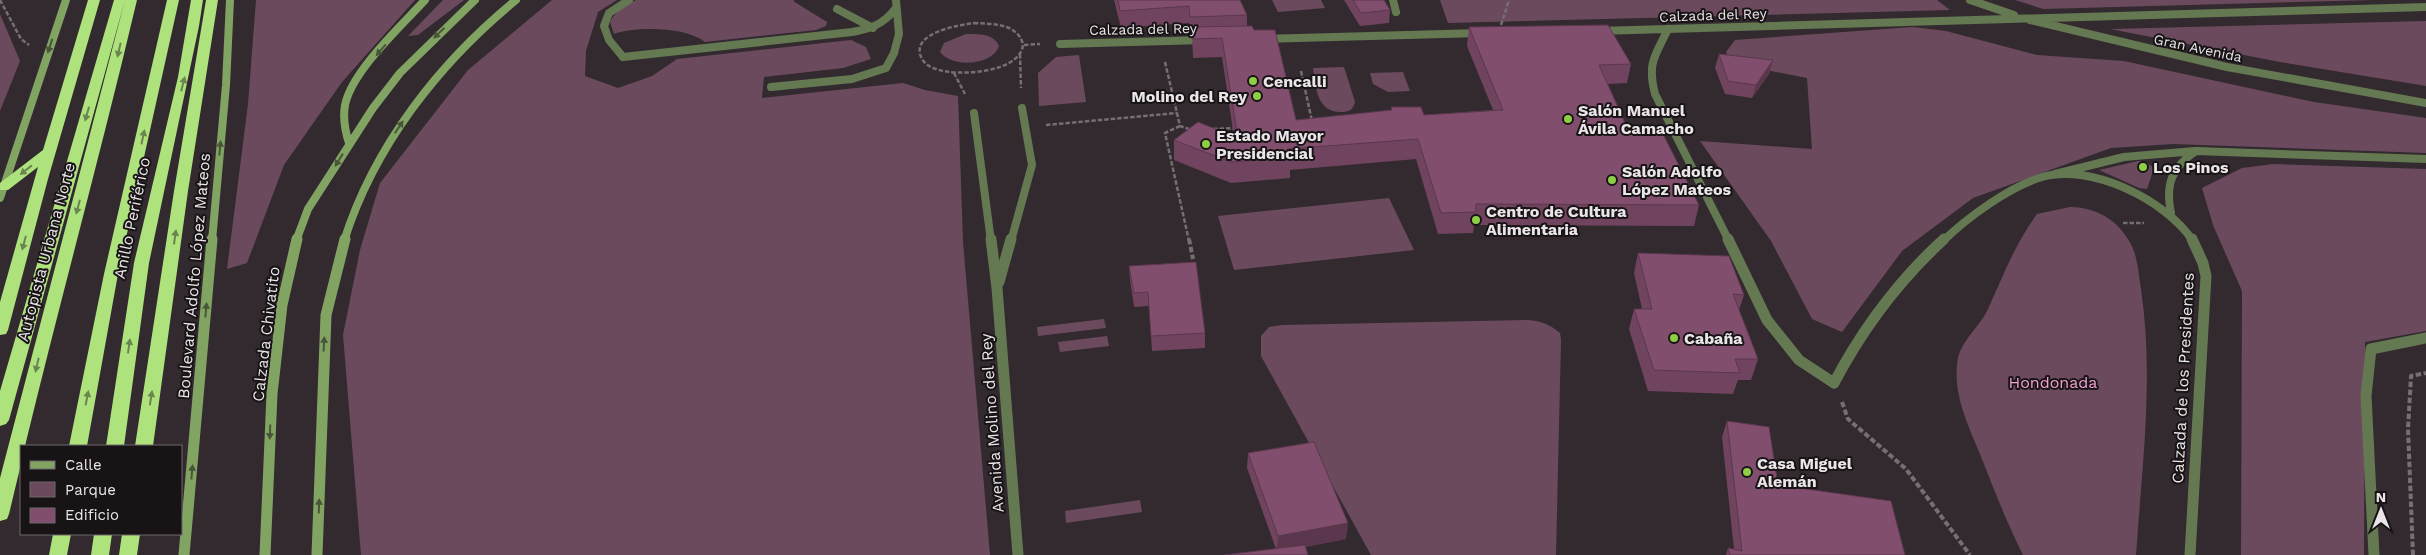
<svg xmlns="http://www.w3.org/2000/svg" width="2426" height="555" font-family="'Work Sans',sans-serif">
	<style>
		.green { fill: #6c4a5e }
		.lines { fill: none; stroke-linecap: round; stroke-linejoin: round }
		.path-far1 { stroke: #756e73; stroke-width: 2.5; stroke-dasharray: 4.5 2; stroke-linecap: butt }
		.path { stroke: #756e73; stroke-width: 4; stroke-dasharray: 5.5 2.5; stroke-linecap: butt }
		.service { stroke: #647951; stroke-width: 8 }
		.pedestrian-far1 { stroke: #647951; stroke-width: 8 }
		.pedestrian { stroke: #647951; stroke-width: 11 }
		.minor-far1 { stroke: #647951; stroke-width: 8 }
		.minor { stroke: #647951; stroke-width: 11 }
		.secondary-far1 { stroke: #82a463; stroke-width: 8 }
		.secondary { stroke: #82a463; stroke-width: 11 }
		.motorway { fill: #aee27d; fill-rule: evenodd }
		.wall { fill: #70435f }
		.shaded-wall { fill: #5b374d }
		.building { fill: #824e6e; stroke: #5b374d }
		.oneway { fill: #485539 }
		.oneway2 { fill: #6a854f }
		.poi-dot { fill: #8dce44; stroke: #181416; stroke-width: 2 }
		.labels { text-anchor: middle; dominant-baseline: central; stroke-width: 4; stroke-linejoin: round; paint-order: stroke }
		.far-street-label { font-size: 14px; fill: #eae5e8; stroke: #181416 }
		.poi-label { font-size: 16px; font-weight: bold; fill: #eae5e8; stroke: #181416; text-anchor: start }
		.street-label { font-size: 16px; fill: #eae5e8; stroke: #181416 }
		.park-label { font-size: 16px; fill: #f1a1d2; stroke: #181416 }
	</style>
	<rect width="100%" height="100%" fill="#322a2f"/>
	<path class="green" d="M256,0H415L342,82L284,165L247,263L227,269L248,104Z
		M443,0H464L418,35L408,36Z
		M552,0H617L598,12L586,51L585,76L618,88L652,76L677,59L851,40L866,47L871,59L843,68L764,77L762,98L903,83L925,90L958,96L963,242L990,555H361L343,335L360,250L380,183L468,70Z
		M636,0H795L793,1L827,22L826,26L816,30L705,42C687,27 636,26 614,34L610,22C616,10 625,5 636,0Z
		M1272,0H1321L1325,8L1278,12Z
		M1440,0H1937L1950,10L1448,23Z
		M2015,0H2373L2043,9Z
		M0,14L20,61L0,111Z
		M2426,21V86L2280,62L2110,29Z
		M1913,27L1946,31L2037,55L2124,61L2314,102L2426,118V153L2173,144L2111,148L1973,198L1902,251L1842,332L1812,319L1771,241L1700,141L1812,149L1807,78L1731,63L1726,52L1735,40Z
		M966,34C977,34 994,33 999,46C992,66 952,68 940,52L944,43Z
		M1079,55L1086,102L1039,106L1038,73L1056,57Z
		M1344,67L1355,102C1353,110 1349,112 1341,112C1316,112 1316,87 1313,68Z
		M1403,72L1410,91L1388,92L1373,84L1370,73Z
		M2138,161L2146,162L2154,168L2147,189L2139,188L2099,170Z
		M2274,164L2426,169V331L2365,342L2364,555H2241L2242,291L2213,225L2202,188L2242,168Z
		M1389,198L1414,250L1234,270L1218,216Z
		M2070,207C2094,207 2117,219 2129,241C2138,255 2138,272 2141,289C2154,377 2142,467 2136,555H2023C2008,525 1996,495 1984,464C1971,430 1951,395 1958,358C1962,340 1981,325 1988,309C2003,276 2015,244 2037,214Z
		M1104,319L1106,328L1038,336L1037,327Z
		M1528,320C1541,321 1549,324 1560,333L1561,340L1556,555H1371L1261,356V336L1269,327L1282,325Z
		M1107,336L1109,346L1060,352L1058,342Z
		M1140,500L1142,512L1066,523L1065,511Z"/>
	<g class="lines">
		<path class="path-far1" d="M0,0L21,39L29,45
			M974,23C992,24 1017,23 1023,44C1022,73 956,77 936,69C929,67 922,62 920,54C915,32 959,25 974,23Z
			M1501,25L1509,0
			M1024,45L1040,44
			M1020,54L1021,88
			M1165,62L1180,126L1192,130
			M1301,71L1312,121
			M954,73L965,94
			M1046,125L1177,113
			M1180,126L1165,133L1189,241
			M1213,129L1237,128
			M2123,223H2144"/>
		<path class="path" d="M1189,239L1193,259
			M1842,402L1848,419L1906,469L1970,555
			M2413,555L2408,429L2411,376L2426,373"/>
		<path class="service" d="M1393,0L1396,12
			M623,57L852,32C870,29 884,24 895,9
			M771,87L852,79L886,68L894,53L899,34L896,0"/>
		<path class="pedestrian-far1" d="M1970,0L2014,15
			M837,9L873,28
			M2030,20L2227,67L2426,103
			M1668,29C1655,56 1647,63 1655,94L1729,241
			M1598,31L2426,7
			M1263,39L1481,33
			M1060,44L1204,40
			M623,57L609,40L604,26L609,13L629,0
			M974,113L991,241
			M1011,241L1032,165L1022,108"/>
		<path class="pedestrian" d="M991,239L997,288L1018,555
			M1728,239L1767,320L1799,360L1834,383
			M999,282L1011,239"/>
		<path class="minor-far1" d="M2055,174L2124,157L2195,151
			M2171,213C2165,184 2172,167 2196,151L2426,159
			M1943,241C1968,217 2009,187 2042,177C2091,163 2166,200 2193,241"/>
		<path class="minor" d="M1834,383C1863,328 1898,281 1944,239
			M2190,555L2206,276L2203,263L2192,239
			M2374,555L2366,396L2371,349L2426,338"/>
		<path class="secondary-far1" d="M349,143C345,131 343,117 345,105C352,71 401,26 425,0
			M0,198L66,0
			M212,241L226,85L230,0
			M296,241L308,209L373,108L400,73L475,0
			M344,241C374,146 439,63 516,0"/>
		<path class="secondary" d="M184,555L212,239
			M265,555L272,394L282,305L297,239
			M317,555L326,315L345,239"/>
		<path class="motorway" d="M88,0H100L48,179L8,330L6,334L0,335V302L38,167L8,190H0V183L43,150Z
			M114,0H137C102,149 61,297 25,446H21V464L9,514L7,519L0,521V478L125,0L9,420L6,424L0,426V391Z
			M167,0H179L118,274L87,446H69L104,274Z
			M191,0H203L199,26L149,263L124,446H106L134,263L178,77Z
			M206,0H218L188,191L153,446H135L174,191Z
			M53,534H71L67,555H49Z
			M94,534H112L109,555H91Z
			M122,534H140L137,555H119Z"/>
	</g>
	<path class="wall" d="M1114,0H1240L1247,15V26L1296,120L1391,111V107L1424,115L1493,110L1467,46L1469,27L1631,64L1627,83L1608,84L1629,132L1699,205L1694,226L1474,225L1473,233L1438,234L1416,159L1290,170V178L1231,183L1174,160V140L1234,137L1222,57L1193,58L1192,34L1191,35L1189,23L1121,28Z
		M1344,0H1384L1390,10L1389,23L1360,26Z
		M1719,54L1773,60L1769,74L1752,98L1725,94L1715,68Z
		M1638,253L1744,295L1739,310L1758,359L1751,380H1738L1733,394L1648,391L1629,329L1634,309H1642L1634,273Z
		M1129,266L1205,333V348L1152,351L1149,306L1134,307L1130,280Z
		M1727,421L1778,485L1905,555H1726L1728,548L1734,549L1722,437Z
		M1248,453L1346,539L1305,547L1276,549L1247,468Z"/>
	<path class="shaded-wall" d="M1773,60L1769,74L1752,98L1756,85Z
		M1348,523L1346,539L1277,552L1278,536Z"/>
	<path class="building" d="M1118,0H1240L1247,15L1190,17L1189,6L1120,11Z
		M1353,0H1384L1390,10L1361,13Z
		M1608,25L1631,64L1599,65L1629,132H1662L1699,205L1476,204V212L1441,213L1418,139L1287,149L1291,158L1231,162L1174,140L1198,122L1238,138L1222,38L1193,39L1192,27L1252,26L1254,30H1275L1296,120L1392,110L1391,107H1421L1424,115L1503,110L1469,27Z
		M1719,54L1773,60L1756,85L1728,81Z
		M1638,253L1729,256L1744,295L1733,294L1758,359H1735L1740,373L1654,370L1634,309H1652Z
		M1196,262L1205,333L1151,336L1148,292L1134,293L1129,266Z
		M1727,421L1769,427L1778,485L1891,501L1905,555H1730L1728,548L1742,551Z
		M1314,442L1348,523L1278,536L1248,453Z
		M1305,545L1308,555H1224Z"/>
	<defs><path id="oneway-solid" d="M-6-.8H1V-3.2L6.5 0L1 3.2V.8H-6Z" transform="scale(1.25)"/></defs>
	<g class="oneway">
		<use href="#oneway-solid" transform="translate(439 33) rotate(136)"/>
		<use href="#oneway-solid" transform="translate(50 46) rotate(108)"/>
		<use href="#oneway-solid" transform="translate(381 50) rotate(131)"/>
		<use href="#oneway-solid" transform="translate(399 127) rotate(-56)"/>
		<use href="#oneway-solid" transform="translate(220 148) rotate(-85)"/>
		<use href="#oneway-solid" transform="translate(339 160) rotate(122)"/>
		<use href="#oneway-solid" transform="translate(206 310) rotate(-85)"/>
		<use href="#oneway-solid" transform="translate(324 344) rotate(-87)"/>
		<use href="#oneway-solid" transform="translate(270 432) rotate(92)"/>
		<use href="#oneway-solid" transform="translate(192 472) rotate(-85)"/>
		<use href="#oneway-solid" transform="translate(319 506) rotate(-88)"/>
	</g>
	<g class="oneway2">
		<use href="#oneway-solid" transform="translate(119 50) rotate(103)"/>
		<use href="#oneway-solid" transform="translate(183 84) rotate(-76)"/>
		<use href="#oneway-solid" transform="translate(87 114) rotate(106)"/>
		<use href="#oneway-solid" transform="translate(143 137) rotate(-78)"/>
		<use href="#oneway-solid" transform="translate(26 170) rotate(142)"/>
		<use href="#oneway-solid" transform="translate(78 207) rotate(105)"/>
		<use href="#oneway-solid" transform="translate(175 237) rotate(-82)"/>
		<use href="#oneway-solid" transform="translate(24 243) rotate(105)"/>
		<use href="#oneway-solid" transform="translate(129 346) rotate(-82)"/>
		<use href="#oneway-solid" transform="translate(37 365) rotate(103)"/>
		<use href="#oneway-solid" transform="translate(87 398) rotate(-79)"/>
		<use href="#oneway-solid" transform="translate(151 398) rotate(-81)"/>
	</g>
	<g class="poi-dot">
		<circle cx="1253" cy="81" r="5"/>
		<circle cx="1257" cy="96" r="5"/>
		<circle cx="1568" cy="119" r="5"/>
		<circle cx="1206" cy="144" r="5"/>
		<circle cx="2143" cy="167" r="5"/>
		<circle cx="1612" cy="180" r="5"/>
		<circle cx="1476" cy="220" r="5"/>
		<circle cx="1674" cy="338" r="5"/>
		<circle cx="1747" cy="472" r="5"/>
	</g>
	<g class="labels">
		<g class="far-street-label">
			<text transform="translate(1713 15) rotate(-2)">Calzada del Rey</text>
			<text transform="translate(1143 29) rotate(-1)">Calzada del Rey</text>
			<text transform="translate(2198 48) rotate(12)">Gran Avenida</text>
		</g>
		<g class="poi-label">
			<text x="1263" y="81">Cencalli</text>
			<text x="1247" y="96" text-anchor="end">Molino del Rey</text>
			<text x="1578" y="110">Salón Manuel<tspan x="1578" dy="18">Ávila Camacho</tspan></text>
			<text x="1216" y="135">Estado Mayor<tspan x="1216" dy="18">Presidencial</tspan></text>
			<text x="2153" y="167">Los Pinos</text>
			<text x="1622" y="171">Salón Adolfo<tspan x="1622" dy="18">López Mateos</tspan></text>
			<text x="1486" y="211">Centro de Cultura<tspan x="1486" dy="18">Alimentaria</tspan></text>
			<text x="1684" y="338">Cabaña</text>
			<text x="1757" y="463">Casa Miguel<tspan x="1757" dy="18">Alemán</tspan></text>
		</g>
		<g class="street-label">
			<text transform="translate(132 218) rotate(-78)">Anillo Periférico</text>
			<text transform="translate(46 252) rotate(-75)">Autopista Urbana Norte</text>
			<text transform="translate(194 276) rotate(-85)">Boulevard Adolfo López Mateos</text>
			<text transform="translate(266 334) rotate(-83)">Calzada Chivatito</text>
			<text transform="translate(2183 378) rotate(-87)">Calzada de los Presidentes</text>
			<text transform="translate(992 423) rotate(-94)">Avenida Molino del Rey</text>
		</g>
		<g class="park-label">
			<text x="2053" y="382">Hondonada</text>
		</g>
	</g>
	<rect x="20" y="445" width="162" height="90" fill="#181416" stroke="#6c686a"/>
	<rect x="30" y="461" width="25" height="8" fill="#82a463" stroke="#6c686a"/>
	<text x="65" y="470" font-size="15" fill="#eae5e8">Calle</text>
	<rect x="30" y="482" width="25" height="15" fill="#6c4a5e" stroke="#6c686a"/>
	<text x="65" y="495" font-size="15" fill="#eae5e8">Parque</text>
	<rect x="30" y="508" width="25" height="15" fill="#824e6e" stroke="#6c686a"/>
	<text x="65" y="520" font-size="15" fill="#eae5e8">Edificio</text>
	<g transform="translate(2381 510)" stroke="#181416" stroke-width="4" paint-order="stroke">
	<path d="M0-4L9 19L0 12L-9 19Z" fill="#eae5e8"/>
	<text y="-8" font-size="14" font-weight="bold" text-anchor="middle" fill="#eae5e8">N</text>
	</g>
</svg>
